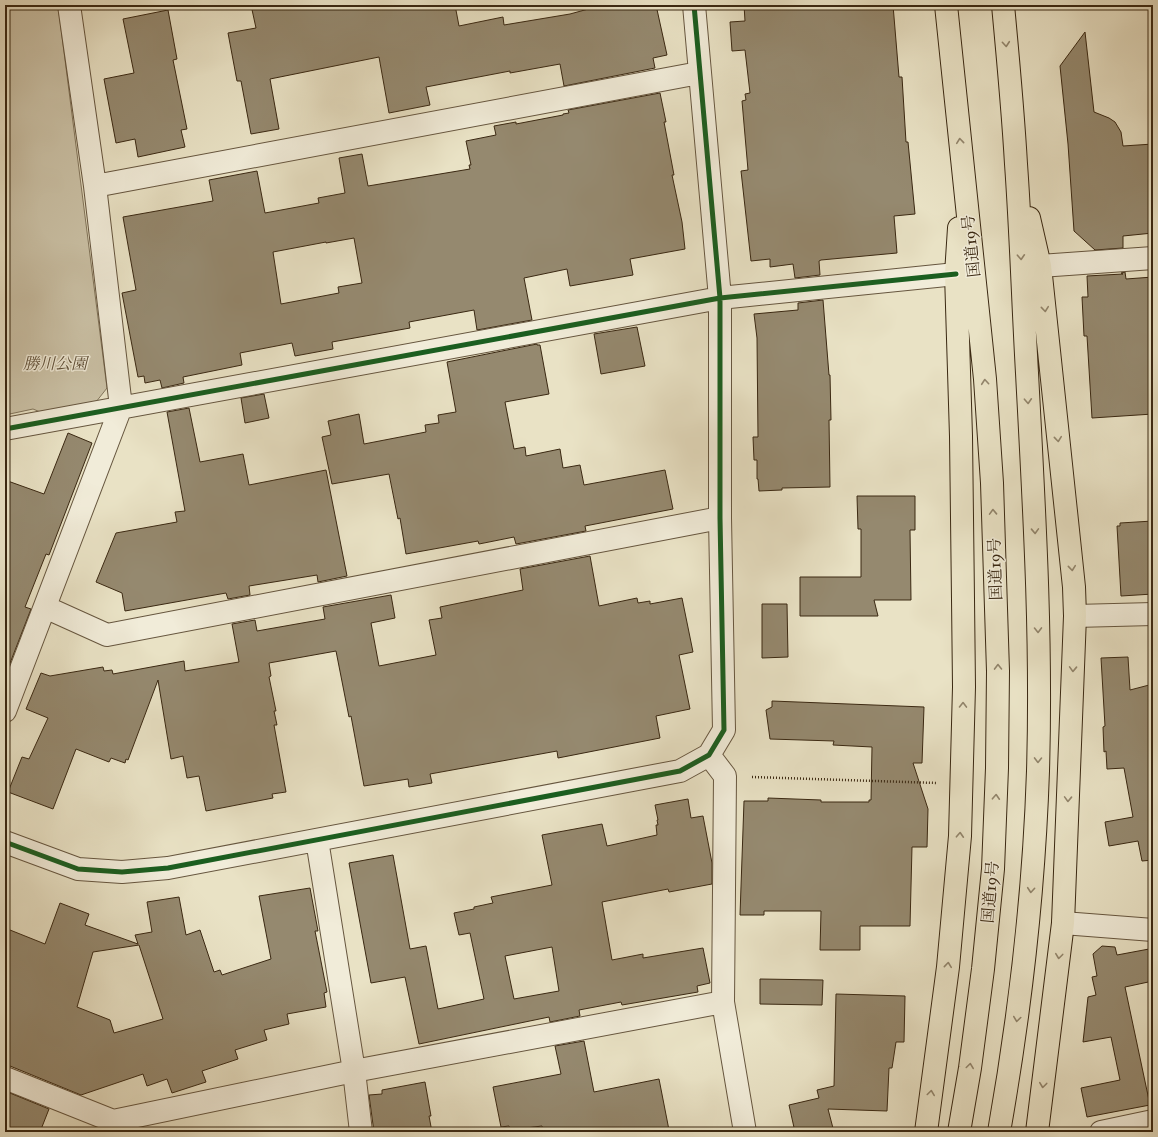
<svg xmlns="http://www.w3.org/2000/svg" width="1158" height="1137" font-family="'IM FELL Great Primer','Noto Serif JP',serif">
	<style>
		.green { fill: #cbc2a7; stroke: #82755c }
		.building { fill: #95896f; stroke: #3a2812; fill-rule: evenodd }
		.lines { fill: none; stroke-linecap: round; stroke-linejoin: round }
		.minor-casing { stroke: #66563f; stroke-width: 24 }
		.highway-casing { stroke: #3a2812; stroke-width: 24 }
		.path { stroke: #3a2812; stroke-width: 2.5; stroke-dasharray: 1 2; stroke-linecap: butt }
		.minor { stroke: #f1ecd9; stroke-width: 22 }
		.highway { stroke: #e9e2c5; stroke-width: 22 }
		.cycleway-casing { stroke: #f1ecd9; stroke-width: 8 }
		.cycleway { stroke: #1b5e20; stroke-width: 5 }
		.oneway { stroke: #92856c }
		.labels { text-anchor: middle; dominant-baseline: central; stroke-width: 3; stroke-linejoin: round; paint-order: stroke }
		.street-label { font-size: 16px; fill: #3a2812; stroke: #f1ecd9 }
		.park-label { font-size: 16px; font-style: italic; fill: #5e4e37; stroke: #f1ecd9 }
	</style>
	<rect width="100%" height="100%" fill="#e9e2c5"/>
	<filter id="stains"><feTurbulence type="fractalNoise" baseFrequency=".005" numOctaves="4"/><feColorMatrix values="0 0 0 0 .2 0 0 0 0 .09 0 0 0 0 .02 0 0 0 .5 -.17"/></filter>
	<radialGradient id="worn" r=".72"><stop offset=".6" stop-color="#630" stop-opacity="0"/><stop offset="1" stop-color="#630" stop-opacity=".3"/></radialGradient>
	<path class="green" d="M5,5H58L107,388L92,407L50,416L33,409L5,415Z"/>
	<path class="building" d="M251,5H455L459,26L503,17L504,25L570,14L603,5H656L667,55L653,58L655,68L564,86L560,64L510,73V71L426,87L430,105L389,113L379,57L270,79L279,129L251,134L241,81H237L228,33L256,28Z
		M744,5H893L899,77H902L906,142H908L915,214L894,216L897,253L821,260L819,261L820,275L795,278L793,264L770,267V259L751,261L741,171L748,170L742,101L746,100L745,94L750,93L745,50L732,51L730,22L745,21Z
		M168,10L177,59L173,60L187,129L181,130L185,147L138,157L135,139L116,143L104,79L134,73L123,19Z
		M1085,32L1094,112L1109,118L1115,122L1121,132L1123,146L1153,144V233L1123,236V248L1095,250L1074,231L1068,144L1060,66Z
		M660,93L666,122H664L674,175H672L682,222L685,249L630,259L633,275L570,286L567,269L524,278L532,320L477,330L474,310L409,322L410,328L332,342L333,349L295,356L292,343L240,353L242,365L183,377L184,383L162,388L160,380L145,383L144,376L138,377L122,293L136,290L123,217L213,201L209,180L257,171L265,213L319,203L318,198L345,193L339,158L362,154L368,186L470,169L469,165H471L466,141L496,135L494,126L516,122V124L563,115V114L569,113L568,110ZM354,238L362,283L338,287L339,293L281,304L273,252L326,242V243Z
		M1125,272L1126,279L1153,277V414L1092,418L1087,336H1084L1082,297H1088L1087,276L1123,274L1121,273Z
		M823,300L829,375H830L831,420H829L830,487L782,488V490L759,491L758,479H757V460H754L753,437H758L757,338L754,314L798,310V303Z
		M637,327L645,366L601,374L594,334Z
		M537,344V345H540L549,394L505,402L514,449L525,447L526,456L560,449L563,468L580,465L584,485L665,470L673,509L585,526L586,531L516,544L514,537L479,544L478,541L406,554L400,518L398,519L389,474L332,484L322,437L331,435L328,421L359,414L364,444L426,432L425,425L439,423L438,415L456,412L447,362Z
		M264,394L269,418L245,423L241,398Z
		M189,408L200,462L243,454L249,485L326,470L347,576L318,582L317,575L249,586L250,595L228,599L226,593L125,611L122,593L96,582L116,533L177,522L175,512L185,511L167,412Z
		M68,433L92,443L49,555L46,554L25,607L31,609L7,671H5V480L44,494Z
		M857,496H915V530H910L911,600H874L878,616H800V577H861V529H858Z
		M1153,521V594L1121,596L1117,526H1120V523Z
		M590,556L599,606L637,598L638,603L650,601V604L682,598L693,652L679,655L690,709L656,716L660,738L558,758L557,751L430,774L432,783L409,787L408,779L364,786L351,716L349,717L336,651L269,663L271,676L269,677L276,711H274L277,725H274L286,792L272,794L273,798L206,811L199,776L187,778L183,756L171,759L158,680L128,760L126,759L125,763L111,758L109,762L76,749L53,809L8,792L22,757L29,759L48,718L26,709L41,673L50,676L103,667L104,671L112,670L113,674L184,661L185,671L239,662L232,624L255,620L257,631L325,619L323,607L391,595L395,618L371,623L379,666L436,655L429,620L442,618L440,607L523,590L520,569Z
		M762,604H787L788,657L762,658Z
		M1128,657L1130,690L1153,684V860L1142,861L1138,841L1109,846L1105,822L1133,817L1124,768L1107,769L1106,751L1104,752L1103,727L1105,726L1101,658Z
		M772,701L924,707L922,763H913L928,809L927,847H912L910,926H860V950H820L821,911H764V915H740L744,801H768V798L821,800V802H869V800H871L872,747L833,745L834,741L770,739L766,710L772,707Z
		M688,799L691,818L703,816L712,863V884L669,892L668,889L602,902L612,960L643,954V958L703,948L710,983L697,986L698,992L622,1005L621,1002L579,1010L580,1016L550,1022L549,1017L419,1044L405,977L371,983L349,863L393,855L410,949L426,946L438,1009L484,999L470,933L459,935L454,913L474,909V907L493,903L491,897L552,885L542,835L602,824L607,846L657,835L656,825H658L657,820H658L655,805ZM552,947L559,991L514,999L505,956Z
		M310,888L318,931H315L327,992L324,993L326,1007L287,1014L289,1024L264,1030L267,1040L235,1050L238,1059L202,1071L206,1082L172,1093L167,1079L147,1086L143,1074L81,1095L10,1066H5V928L45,944L60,903L89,914L85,925L138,944L135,935L152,932L147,902L179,897L186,935L200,930L214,972L220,970L222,975L271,959L259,896ZM139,945L163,1019L114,1033L110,1020L77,1007L93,952Z
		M1102,946L1115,947L1117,955L1149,949L1153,968V981L1125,987L1150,1105L1087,1117L1081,1088L1120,1080L1111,1037L1083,1042L1088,997L1096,995L1092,977L1097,976L1093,954Z
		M760,979L823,980L822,1005L760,1004Z
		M836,994L905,996L904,1042H896L892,1068H889L887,1111L828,1109L834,1132H795L789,1105L819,1098L817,1090L834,1086Z
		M584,1041L594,1092L659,1079L669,1130L656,1132H543L542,1126L510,1130L509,1126L501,1127L493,1087L561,1074L555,1046Z
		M425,1082L431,1116H429L432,1132H374L369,1095L382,1094V1090Z
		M5,1091L49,1109L40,1132H5Z"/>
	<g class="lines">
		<defs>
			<path id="minor" d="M95,186L699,73
				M1040,266L1153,258
				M5,429L720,298L956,274
				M45,607L107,635L720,518
				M1075,616L1153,614
				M5,711L121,407L95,186L69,5
				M709,755L725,776L723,1002L745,1132
				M317,840L354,1071L361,1132
				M5,842L78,869L122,872L168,868L680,771L709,755L724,730L720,518V298L694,5
				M1063,923L1153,930
				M5,1078L113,1121L354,1071L723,1002
				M1101,1132L1153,1121"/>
			<path id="highway" d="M946,5L985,379L992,483L998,671L997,768L993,869L983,969L970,1068L959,1132
				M1029,218L1040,266L1074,587L1075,616L1063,923L1037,1132
				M926,1132L948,967L960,836L964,687L963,599L961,436L956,274L959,228
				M999,1132C1020,1013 1034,892 1038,771C1042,638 1034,506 1027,373C1023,304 1021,233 1016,164C1013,111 1008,58 1003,5"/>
		</defs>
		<use href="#minor" class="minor-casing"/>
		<use href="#highway" class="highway-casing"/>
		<path class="path" d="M752,777L937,783"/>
		<use href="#minor" class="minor"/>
		<use href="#highway" class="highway"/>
		<defs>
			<path id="cycleway" d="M5,429L720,298L956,274
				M5,842L78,869L122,872L168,868L680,771L709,755L724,730L720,518V298L694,5"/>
		</defs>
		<use href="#cycleway" class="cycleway-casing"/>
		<use href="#cycleway" class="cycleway"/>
	</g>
	<defs><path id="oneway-chevron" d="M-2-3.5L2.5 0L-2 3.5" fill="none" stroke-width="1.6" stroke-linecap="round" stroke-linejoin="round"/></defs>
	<g class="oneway">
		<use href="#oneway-chevron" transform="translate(1006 44) rotate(85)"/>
		<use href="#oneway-chevron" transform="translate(960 141) rotate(-96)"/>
		<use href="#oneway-chevron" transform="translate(1021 257) rotate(87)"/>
		<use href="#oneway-chevron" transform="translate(1045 309) rotate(84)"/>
		<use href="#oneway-chevron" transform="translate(985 382) rotate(-95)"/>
		<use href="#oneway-chevron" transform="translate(1028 401) rotate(87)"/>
		<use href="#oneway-chevron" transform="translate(1058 439) rotate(84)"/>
		<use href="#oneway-chevron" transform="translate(993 512) rotate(-92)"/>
		<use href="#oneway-chevron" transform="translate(1035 531) rotate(88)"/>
		<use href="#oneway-chevron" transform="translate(1072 568) rotate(84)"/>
		<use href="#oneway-chevron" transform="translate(1038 630) rotate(89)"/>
		<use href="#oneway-chevron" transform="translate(998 667) rotate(-91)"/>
		<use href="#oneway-chevron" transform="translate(1073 669) rotate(92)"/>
		<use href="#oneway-chevron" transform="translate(963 705) rotate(-89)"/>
		<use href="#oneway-chevron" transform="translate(1038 760) rotate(91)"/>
		<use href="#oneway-chevron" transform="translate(996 797) rotate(-87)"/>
		<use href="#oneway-chevron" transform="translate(1068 799) rotate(92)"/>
		<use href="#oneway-chevron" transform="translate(960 835) rotate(-87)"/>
		<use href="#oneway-chevron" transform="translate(1031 890) rotate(95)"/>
		<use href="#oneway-chevron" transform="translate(1059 956) rotate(97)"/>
		<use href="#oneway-chevron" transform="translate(948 965) rotate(-84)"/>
		<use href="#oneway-chevron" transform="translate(1017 1019) rotate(98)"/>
		<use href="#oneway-chevron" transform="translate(970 1066) rotate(-82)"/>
		<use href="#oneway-chevron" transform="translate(1043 1085) rotate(97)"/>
		<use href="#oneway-chevron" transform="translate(931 1093) rotate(-82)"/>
	</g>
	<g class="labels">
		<g class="street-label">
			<text transform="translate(971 246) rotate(-96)">国道19号</text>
			<text transform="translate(995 569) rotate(-92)">国道19号</text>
			<text transform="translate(990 892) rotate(-85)">国道19号</text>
		</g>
		<g class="park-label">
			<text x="55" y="363">勝川公園</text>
		</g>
	</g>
	<rect width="1158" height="1137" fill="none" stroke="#e9e2c5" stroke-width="20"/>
	<rect x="6" y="6" width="1146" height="1125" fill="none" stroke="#3a2812" stroke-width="2"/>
	<rect x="10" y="10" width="1138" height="1117" fill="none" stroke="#3a2812"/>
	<rect width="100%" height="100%" filter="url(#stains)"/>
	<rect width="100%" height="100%" fill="url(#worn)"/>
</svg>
